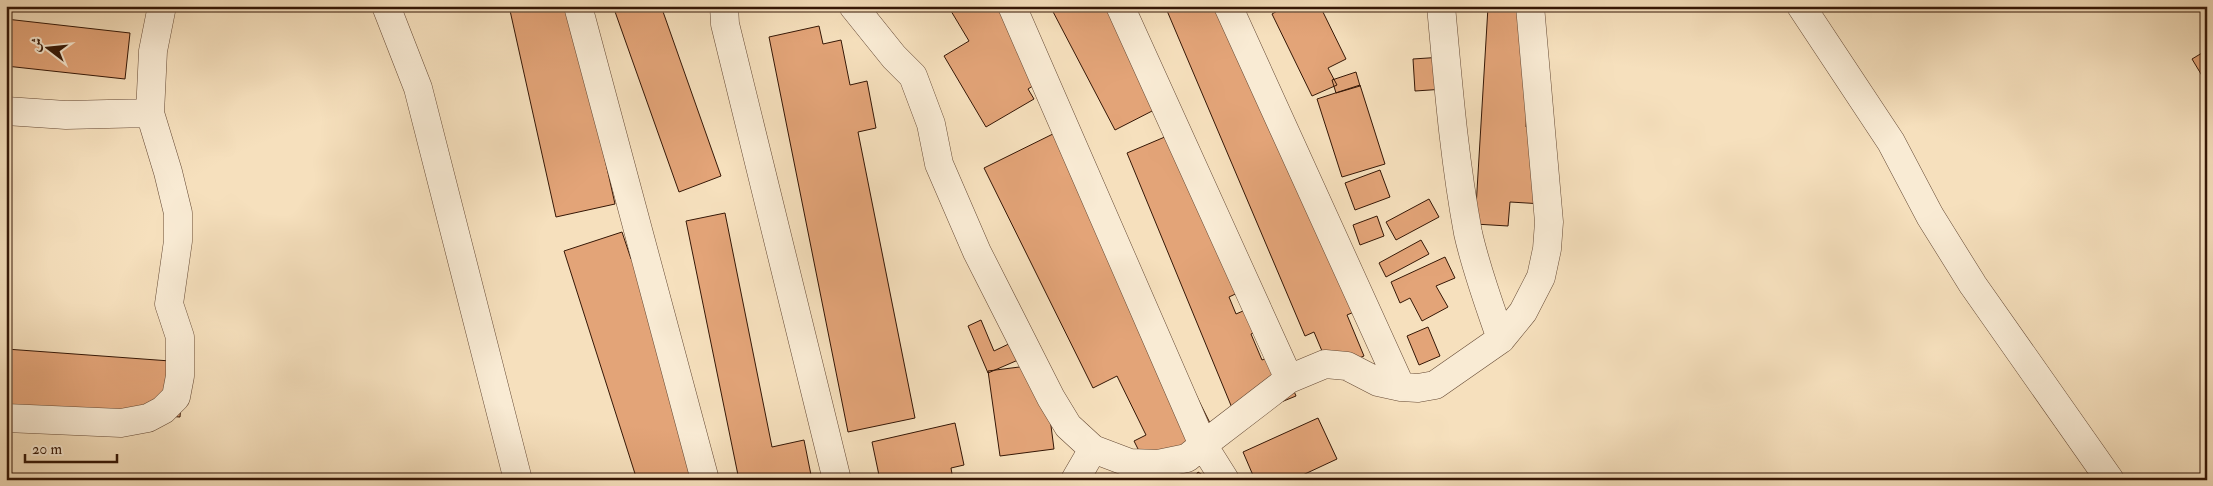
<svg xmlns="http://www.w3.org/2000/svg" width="2213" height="486" font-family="'IM FELL Double Pica',Amiri,serif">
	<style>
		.building { fill: #e3a478; stroke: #351706 }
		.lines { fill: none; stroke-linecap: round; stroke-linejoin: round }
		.minor-casing { stroke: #654934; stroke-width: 29 }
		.minor { stroke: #f9ebd4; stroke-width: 28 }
	</style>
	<rect width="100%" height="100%" fill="#f6e0bd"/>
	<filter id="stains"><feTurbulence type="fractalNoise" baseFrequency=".004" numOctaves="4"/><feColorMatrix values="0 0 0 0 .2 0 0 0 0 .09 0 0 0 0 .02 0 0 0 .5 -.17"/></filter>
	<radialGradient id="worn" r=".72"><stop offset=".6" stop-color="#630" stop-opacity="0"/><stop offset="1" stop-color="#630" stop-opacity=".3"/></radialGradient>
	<path class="building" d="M509,6H591L598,128L615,204L556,217Z
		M613,6H661L721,176L679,192Z
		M948,6H1010L1050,75L1028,89L1034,99L986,127L944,56L969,41Z
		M1050,6H1126L1158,108L1115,130Z
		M1165,6H1221L1354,312L1347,315L1364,356L1330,370L1314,332L1305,336Z
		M1286,6H1320L1346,59L1328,68L1337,85L1312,96L1272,14Z
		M1488,7L1523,9L1531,40L1526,127L1535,128L1543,204L1510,202L1508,226L1475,224Z
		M6,19L130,33L125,79L6,66Z
		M819,26L823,44L841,40L850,85L867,81L876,128L858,132L915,418L848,432L769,37Z
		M2207,50V84L2192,59Z
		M1443,57L1445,89L1415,91L1413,59Z
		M1356,72L1360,86L1336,93L1332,80Z
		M1360,85L1385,164L1342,177L1317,99Z
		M1186,128L1246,289L1229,297L1236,314L1257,305L1267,327L1251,334L1262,360L1278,353L1296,396L1237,420L1127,153Z
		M1063,129L1210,423V436L1147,467L1134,441L1146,435L1117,376L1093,388L984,168Z
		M1380,170L1390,197L1355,210L1345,183Z
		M1429,199L1439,217L1396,240L1386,222Z
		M725,213L772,447L804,440L812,480H739L686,221Z
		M1377,216L1384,236L1360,245L1353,225Z
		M622,232L631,259L637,257L700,480H637L564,251Z
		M1421,240L1429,254L1386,277L1379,263Z
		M1445,257L1455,278L1436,286L1448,307L1422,321L1410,298L1400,303L1391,282Z
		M981,320L994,351L1017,340L1025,357L988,373L968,326Z
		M1428,327L1440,356L1419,365L1407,336Z
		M6,349L184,362L180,417L6,405Z
		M1043,364L1054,449L1000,456L988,371Z
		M1318,418L1337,459L1292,480H1255L1243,452Z
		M955,423L964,465L951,468L953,480H880L872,442Z
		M1198,472L1210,480H1193Z"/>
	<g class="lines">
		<defs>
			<path id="minor" d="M386,6L418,88L518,480
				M578,6L705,480
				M724,6L725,24L837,480
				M853,6L894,57L913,76L931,124L939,164L977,252L1051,398L1068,426L1093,449L1130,463L1158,464L1187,458L1203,445L1225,480
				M1012,6L1203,445L1289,379L1325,364L1347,366L1378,382L1401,387L1418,388L1435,385L1501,339L1523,312L1541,277L1547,249L1549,222L1530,6
				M1120,6L1289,379
				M1228,6L1401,387
				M1441,6C1448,82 1454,158 1468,233C1476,269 1489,304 1501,339
				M1801,6L1891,142L1930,216L1973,285L2110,480
				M6,111L66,115L150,113
				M6,418L121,423L148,418L163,410L176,397L180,376V337L169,304L178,241V213L168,172L150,113L153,51L162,6
				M1075,480L1093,449"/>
		</defs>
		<use href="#minor" class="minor-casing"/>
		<use href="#minor" class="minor"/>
	</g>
	<rect width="2213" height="486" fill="none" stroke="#f6e0bd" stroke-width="25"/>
	<rect x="8" y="8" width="2198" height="471" fill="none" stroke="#351706" stroke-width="2.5"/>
	<rect x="12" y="12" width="2188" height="461" fill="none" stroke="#351706"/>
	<g transform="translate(48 48) rotate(286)" stroke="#f9ebd4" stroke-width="4" paint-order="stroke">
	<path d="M0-4L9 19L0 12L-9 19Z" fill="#351706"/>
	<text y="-8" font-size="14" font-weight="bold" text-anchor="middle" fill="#351706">ش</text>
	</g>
	<path d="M25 454v8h92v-8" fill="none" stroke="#351706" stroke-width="2.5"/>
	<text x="32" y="454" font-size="15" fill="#351706" stroke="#f9ebd4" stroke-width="4" paint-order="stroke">20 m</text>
	<rect width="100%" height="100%" filter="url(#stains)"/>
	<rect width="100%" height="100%" fill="url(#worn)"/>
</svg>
